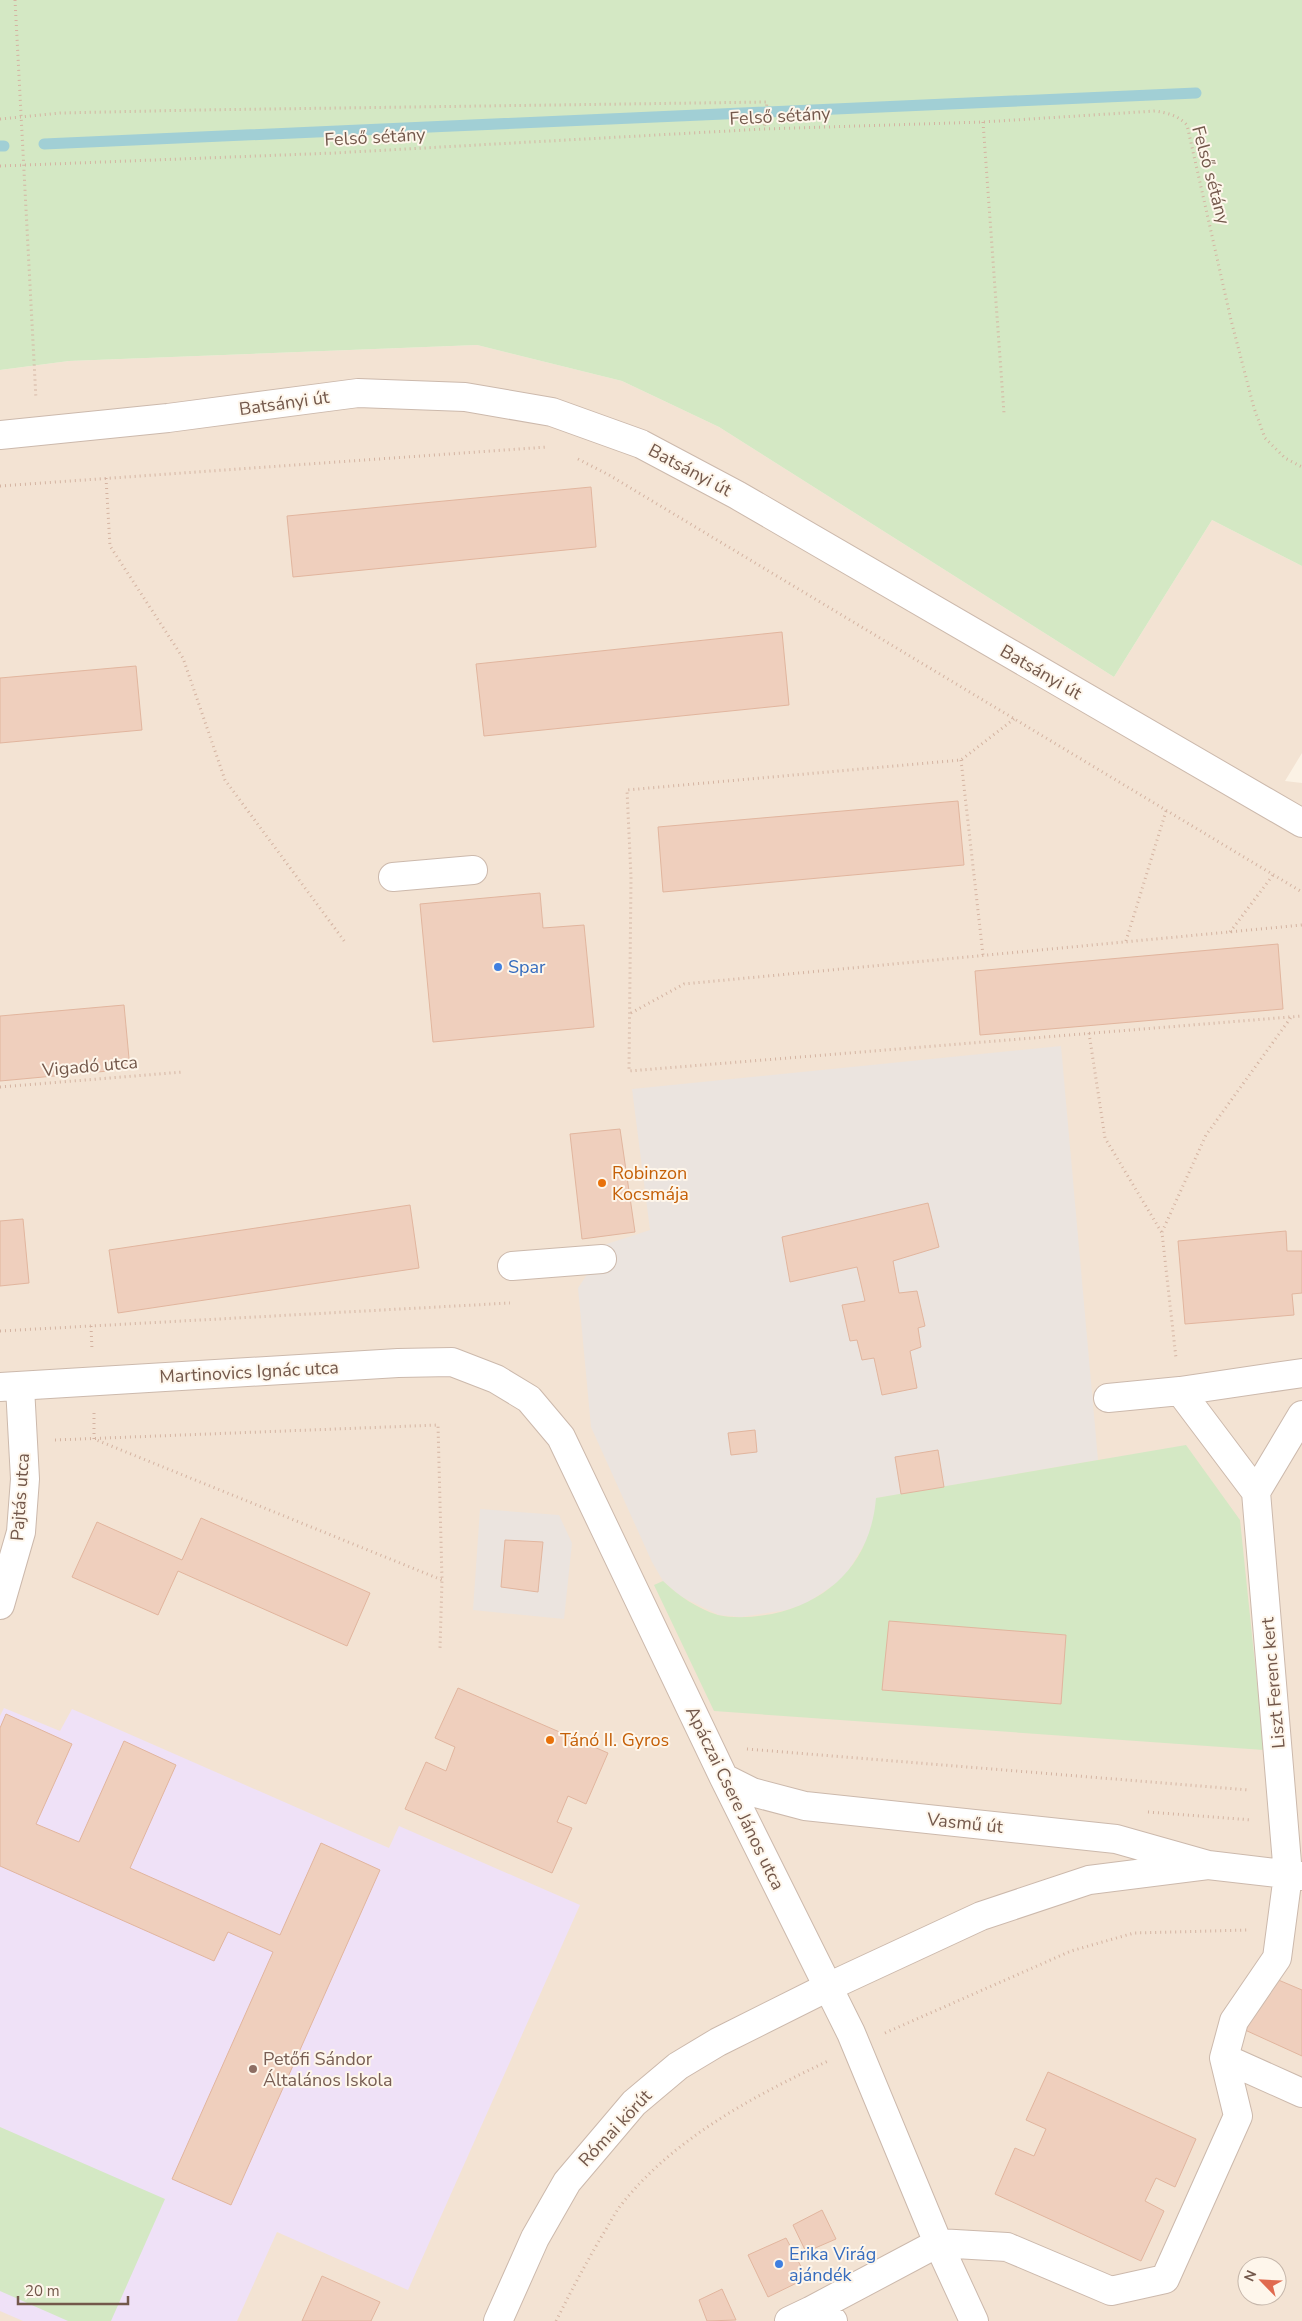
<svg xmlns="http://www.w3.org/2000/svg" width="1302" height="2321" font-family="'Nunito Sans',sans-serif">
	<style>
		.residential { fill: #f3e3d3; fill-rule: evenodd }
		.industrial { fill: #ebe4df }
		.education { fill: #efe1f7 }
		.green { fill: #d4e8c4 }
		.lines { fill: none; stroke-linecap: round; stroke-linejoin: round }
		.stream { stroke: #a1cfd5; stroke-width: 11 }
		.building { fill: #efcfbd; stroke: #e1b59e }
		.minor-casing { stroke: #ccb9ac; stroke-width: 30 }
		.path { stroke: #d4b3a1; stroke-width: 3; stroke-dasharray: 1 4; stroke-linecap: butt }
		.minor { stroke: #fff; stroke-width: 28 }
		.shop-dot { fill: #3f7fe0; stroke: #fef6eb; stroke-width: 2 }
		.food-dot { fill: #e8710a; stroke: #fef6eb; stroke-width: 2 }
		.education-dot { fill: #8d6e63; stroke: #fef6eb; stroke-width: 2 }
		.labels { text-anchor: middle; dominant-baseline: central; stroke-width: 4; stroke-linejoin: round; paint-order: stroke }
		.street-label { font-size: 18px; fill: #73584b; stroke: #fef6eb }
		.shop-label { font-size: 18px; fill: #366cbe; stroke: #fef6eb; text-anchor: start }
		.food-label { font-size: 18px; fill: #c56008; stroke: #fef6eb; text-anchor: start }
		.education-label { font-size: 18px; fill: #785e54; stroke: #fef6eb; text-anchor: start }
	</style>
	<rect width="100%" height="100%" fill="#fbf2e5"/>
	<path class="residential" d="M477,345L622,381L719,427L1114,677L1212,520L1302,566V753L1285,781L1302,783V2321H0V370L69,361ZM1247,2266H1277V2296H1247Z"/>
	<path class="industrial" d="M1061,1046L1098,1460L877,1498L875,1517L867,1540L844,1578L807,1603L787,1610L741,1617L719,1615L680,1596L663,1581L652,1562L591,1427L578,1288L588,1273L585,1251L650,1230L632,1089Z
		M480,1509L559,1515L572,1543L564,1619L473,1610Z"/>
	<path class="education" d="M4,1708L60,1731L72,1709L389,1848L399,1826L580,1905L408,2290L277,2232L237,2321H23L0,2311V1716Z"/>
	<path class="green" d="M0,0H1302V566L1212,520L1114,677L719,427L622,381L477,345L69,361L0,370Z
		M1186,1445L1240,1520L1264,1750L714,1711L654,1585L663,1581C679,1596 696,1608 718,1615C735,1619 755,1617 772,1614C832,1601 871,1560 876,1498Z
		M0,2127L165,2199L111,2321H68L0,2291Z"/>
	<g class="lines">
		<path class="stream" d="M44,144L1196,93
			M0,146H4"/>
	</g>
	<path class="building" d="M591,487L596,547L293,577L287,516Z
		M782,632L789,705L484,736L476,664Z
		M136,666L142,730L0,743V678Z
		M958,801L964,865L663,892L658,827Z
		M540,893L543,928L584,925L594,1027L433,1042L420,904Z
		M1278,944L1283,1009L980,1035L975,971Z
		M124,1005L130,1069L0,1081V1016Z
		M620,1129L635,1232L582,1239L570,1134Z
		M928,1203L939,1247L893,1261L899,1293L917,1291L925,1326L918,1328L921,1347L910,1351L917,1388L882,1395L874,1358L862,1360L857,1340L850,1341L842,1305L865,1301L857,1267L790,1282L782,1237Z
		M410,1205L419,1268L118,1313L109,1250Z
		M23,1219L29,1283L0,1286V1221Z
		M1286,1231L1287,1251H1302V1293L1292,1294L1294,1315L1185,1324L1178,1241Z
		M755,1430L757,1452L731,1455L728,1433Z
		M938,1450L944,1487L901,1494L895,1457Z
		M201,1518L370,1593L347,1646L178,1571L158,1615L72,1577L97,1522L182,1560Z
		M505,1540L543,1542L538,1592L501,1587Z
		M889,1621L1066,1635L1061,1704L882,1690Z
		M458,1688L608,1753L586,1804L568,1796L557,1822L572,1828L552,1873L405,1809L426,1762L446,1771L455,1747L435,1738Z
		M6,1714L72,1744L36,1824L79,1842L124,1741L176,1765L130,1868L280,1935L321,1843L380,1870L231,2205L172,2179L273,1952L228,1932L214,1961L0,1866V1728Z
		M1269,1976L1302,1990V2056L1245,2030Z
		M1048,2072L1196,2139L1175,2187L1156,2178L1145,2201L1164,2211L1141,2261L995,2194L1015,2148L1034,2156L1046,2129L1026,2120Z
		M822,2210L836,2239L806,2252L793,2225Z
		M786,2238L807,2278L768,2297L748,2255Z
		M322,2276L380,2302L371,2321H302Z
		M722,2289L736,2320L707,2321L699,2300Z"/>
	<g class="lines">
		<defs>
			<path id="minor" d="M0,435L168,418L358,393L465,397L552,412L641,444L737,495L1302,823
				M393,877L473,870
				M512,1266L602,1259
				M0,1387L398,1363L452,1362L496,1379L529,1399L561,1437L724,1778L851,2033L938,2243L974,2321
				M1180,1391L1256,1492L1302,1415
				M1108,1398L1180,1391L1302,1373
				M1256,1492L1288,1875L1277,1958L1234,2021L1224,2058L1302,2093
				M0,1605L21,1532L25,1479L20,1387
				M724,1778L752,1792L805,1806L1116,1839L1208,1865L1302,1876
				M810,2311L938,2243L1007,2247L1111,2291L1165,2279L1238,2116L1224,2058
				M498,2321L535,2238L567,2182L634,2103L678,2066L718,2042L828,1987L981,1916L1089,1880L1208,1865
				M789,2321L810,2311L833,2321"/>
		</defs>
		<use href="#minor" class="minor-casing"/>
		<path class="path" d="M15,0L36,399
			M0,119L60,113L198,110L767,102L764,129
			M983,122L1004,413
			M0,166L334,153L764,129L983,122L1155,111C1168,113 1177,115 1187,125L1231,320L1254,408L1265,438L1285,458L1302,467
			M578,459L609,475L1302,892
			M106,478L110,546L183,658L225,780L345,942
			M0,486L547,447
			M1014,719L961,760L627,790L631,877L629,1071L1302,1016
			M961,760L983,955
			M1230,932L1273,875
			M1126,941L1166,811
			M631,1013L684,984L1302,925
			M1089,1033L1105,1138L1162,1233L1176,1358
			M0,1087L183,1072
			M1162,1232L1206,1135L1292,1016
			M91,1326L92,1350
			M0,1331L510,1303
			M94,1413V1439L442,1580
			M55,1440L438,1425L442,1580L440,1648
			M747,1749L1249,1790
			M1148,1812L1252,1820
			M885,2033L1071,1951L1134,1933L1249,1930
			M556,2321C571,2291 586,2263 603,2234C609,2225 614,2214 621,2205C674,2138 752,2097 828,2061"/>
		<use href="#minor" class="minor"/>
	</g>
	<g class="shop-dot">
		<circle cx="498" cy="967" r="5"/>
		<circle cx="779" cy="2264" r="5"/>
	</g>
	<g class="food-dot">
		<circle cx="602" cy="1183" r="5"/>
		<circle cx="550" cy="1740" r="5"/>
	</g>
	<circle class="education-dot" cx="253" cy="2069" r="5"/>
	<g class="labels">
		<g class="street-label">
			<text transform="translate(780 116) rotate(-3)">Felső sétány</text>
			<text transform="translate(375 137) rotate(-3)">Felső sétány</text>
			<text transform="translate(1211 175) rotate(75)">Felső sétány</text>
			<text transform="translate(284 403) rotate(-8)">Batsányi út</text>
			<text transform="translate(690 470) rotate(28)">Batsányi út</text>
			<text transform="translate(1041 672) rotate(30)">Batsányi út</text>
			<text transform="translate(90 1066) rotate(-5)">Vigadó utca</text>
			<text transform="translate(249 1372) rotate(-3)">Martinovics Ignác utca</text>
			<text transform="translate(20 1497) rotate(-86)">Pajtás utca</text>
			<text transform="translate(1273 1683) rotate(-95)">Liszt Ferenc kert</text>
			<text transform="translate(735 1798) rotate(64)">Apáczai Csere János utca</text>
			<text transform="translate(965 1823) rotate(6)">Vasmű út</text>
			<text transform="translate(615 2128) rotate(-47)">Római körút</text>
		</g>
		<g class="shop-label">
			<text x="508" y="967">Spar</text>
			<text x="789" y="2254">Erika Virág<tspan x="789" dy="21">ajándék</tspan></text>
		</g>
		<g class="food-label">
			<text x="612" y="1173">Robinzon<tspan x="612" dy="21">Kocsmája</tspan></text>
			<text x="560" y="1740">Tánó II. Gyros</text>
		</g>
		<g class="education-label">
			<text x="263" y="2059">Petőfi Sándor<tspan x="263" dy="21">Általános Iskola</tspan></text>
		</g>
	</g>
	<g transform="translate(1262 2281) rotate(294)"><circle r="24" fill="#fef6eb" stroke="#c6b7ab"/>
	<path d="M0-4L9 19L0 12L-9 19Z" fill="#e06a4f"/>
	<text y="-8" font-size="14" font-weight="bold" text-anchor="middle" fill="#73584b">N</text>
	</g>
	<path d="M18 2296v8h110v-8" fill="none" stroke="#73584b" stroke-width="2.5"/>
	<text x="25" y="2296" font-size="15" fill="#73584b" stroke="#fef6eb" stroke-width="4" paint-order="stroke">20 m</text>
</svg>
